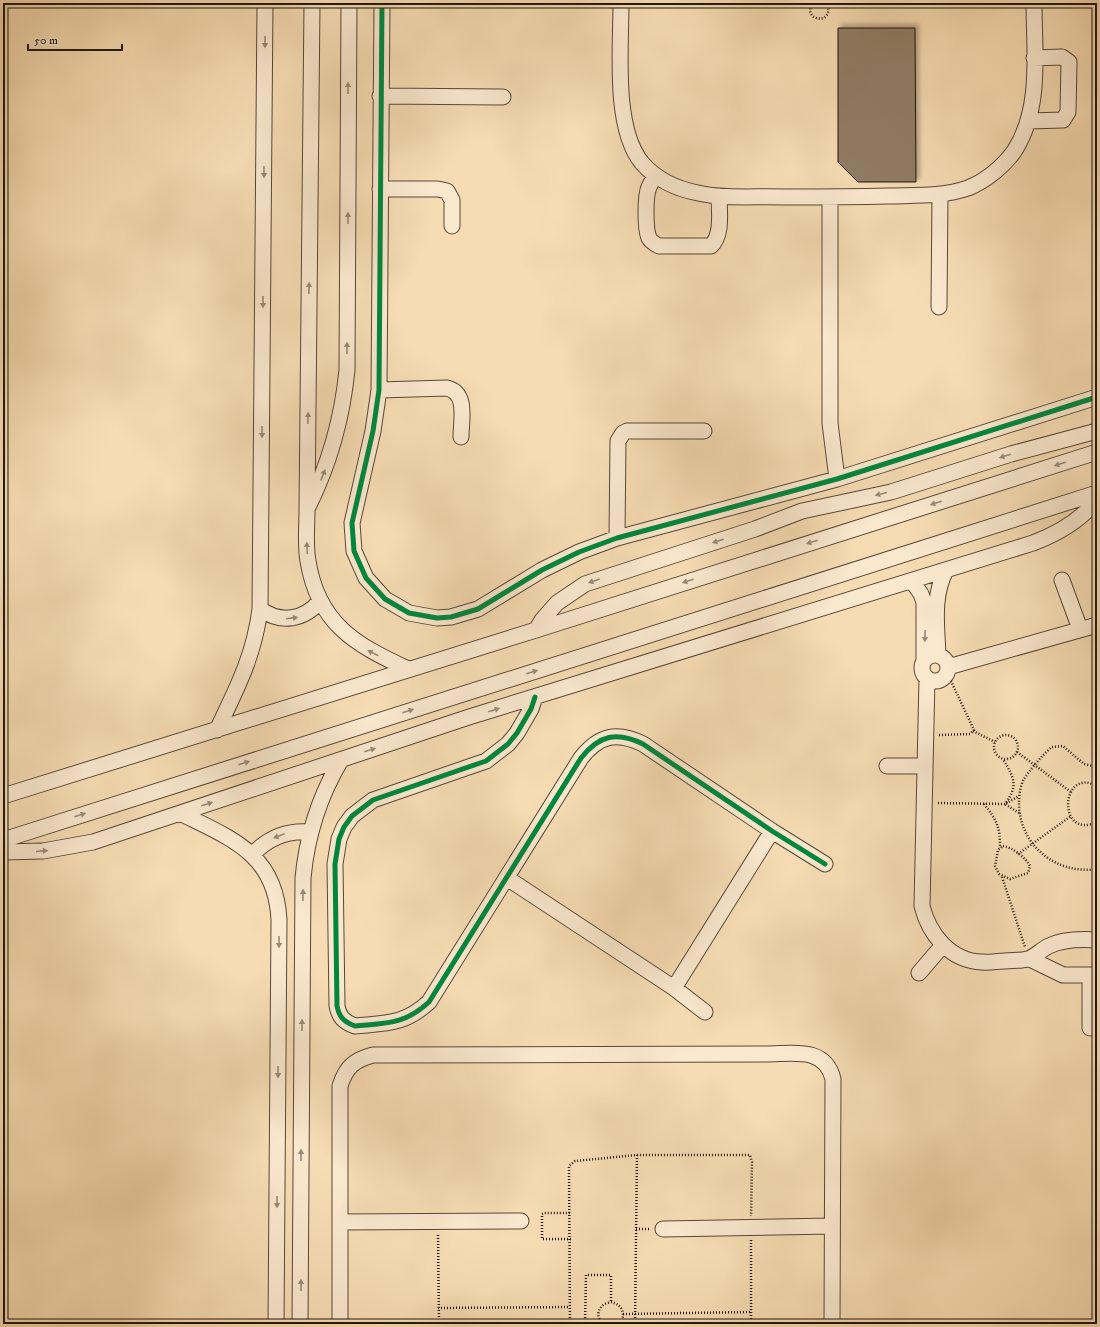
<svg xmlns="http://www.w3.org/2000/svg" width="1100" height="1327" font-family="'IM FELL DW Pica',serif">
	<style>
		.building { fill: #907d65; stroke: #211710; filter: url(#shadow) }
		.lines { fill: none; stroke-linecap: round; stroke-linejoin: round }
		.minor-casing { stroke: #564839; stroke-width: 17 }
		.path { stroke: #211710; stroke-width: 2.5; stroke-dasharray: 1 2; stroke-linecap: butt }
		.minor { stroke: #fae8ce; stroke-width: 15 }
		.cycleway-casing { stroke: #fae8ce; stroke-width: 8 }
		.cycleway { stroke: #00873e; stroke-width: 5 }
		.oneway { fill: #988a78 }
	</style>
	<defs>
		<filter id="shadow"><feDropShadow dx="3.5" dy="-3.5" stdDeviation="2" flood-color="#0004"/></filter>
	</defs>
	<rect width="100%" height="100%" fill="#f7dcb3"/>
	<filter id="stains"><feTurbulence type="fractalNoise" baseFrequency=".005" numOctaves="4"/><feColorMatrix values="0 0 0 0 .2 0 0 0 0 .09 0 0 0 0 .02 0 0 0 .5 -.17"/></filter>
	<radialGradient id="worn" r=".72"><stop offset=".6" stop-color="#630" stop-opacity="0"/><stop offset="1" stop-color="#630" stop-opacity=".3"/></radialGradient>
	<path class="building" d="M838,28H915L916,182H858L838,162Z"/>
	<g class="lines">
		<defs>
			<path id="minor" d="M312,3L307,510C307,527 305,545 308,561C318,624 356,645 408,669
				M382,3L379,390L373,431L352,523L354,551L366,578L385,599L409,613L437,618L451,617L478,609L542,570L579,552L617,538L837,479L1097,397
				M621,3C621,48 613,128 642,163C656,179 677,189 698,193C725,199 755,196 783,197C818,197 852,197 887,196C914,195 942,197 968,188C986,181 1005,165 1015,150C1042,107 1034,51 1034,3
				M380,96L503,97
				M1029,121L1063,120L1068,112L1069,62L1062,57L1034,58
				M655,175C653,179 651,183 649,187C645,196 645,229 649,238C651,242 655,244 659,246H711C723,235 719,211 719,196
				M380,189H438L447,191L452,200V226
				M830,197V423L837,479
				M939,307L940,195
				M379,390L447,388C468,393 461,420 461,437
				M308,507C330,463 342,420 347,370L349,3
				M617,538L618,441L623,433L627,431H704
				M1062,580L1080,629
				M912,581L921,594L924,602V661
				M260,609C281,624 304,620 320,601
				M536,630L542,620L557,603L585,584L755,529L802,511L891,492L1011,454L1097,431
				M938,655C937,626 932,597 946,570
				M922 668a13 13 0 1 1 26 0a13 13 0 1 1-26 0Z
				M948,667L1097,625
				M927,678L922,906C929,934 950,961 982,962C989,963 997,961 1004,961C1011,960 1021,961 1028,959C1035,957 1042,949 1049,946C1063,939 1082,939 1097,940
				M535,697L531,709L517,733L508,744L486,761L373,800L352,816L344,827L339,839L335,864L337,1006C339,1017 344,1022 355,1026C386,1023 404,1025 429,1002L581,758C599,735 617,731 643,744L772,831L825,864
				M217,730C237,688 254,656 260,609L265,3
				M887,766H924
				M3,796L536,630L1097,452
				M180,813C232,839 276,854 279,920L276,1324
				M3,840L1097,493
				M3,852L43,851L93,842L469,717L1033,543C1057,534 1080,521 1097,500
				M253,854C269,837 287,830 310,832
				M507,878L674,988L705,1012
				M1030,959L1063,975H1097
				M919,973L943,945
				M674,988L772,831
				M1090,1028V976
				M340,1222L521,1221
				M663,1229L832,1226
				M300,1324L303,878C307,835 319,797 341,760
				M340,1324V1086C346,1067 354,1060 373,1055L766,1054C793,1054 825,1046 833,1079L832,1324"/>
		</defs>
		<use href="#minor" class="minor-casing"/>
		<path class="path" d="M813,3C806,12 813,21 824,18C829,14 830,8 825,3
			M973,731L995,742
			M994 747a12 12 0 1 1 24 0a12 12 0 1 1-24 0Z
			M939,735L970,734L974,730L950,679
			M1017,752L1071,792
			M1094,766L1097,763
			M1097,767L1084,764L1063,746L1052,747C1044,753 1029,771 1024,779C1020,786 1019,796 1019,803C1019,845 1056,875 1097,869
			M1097,786C1060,766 1057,841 1097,822
			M938,803L1005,804C1019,785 1014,778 1003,759
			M984,804C997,821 1000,826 1000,848
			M1019,813L1005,804L1019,796
			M1003,846C1012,847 1026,858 1030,866L1028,873L1010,879L999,874L995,866L998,850Z
			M1018,854L1071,816
			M1002,877L1025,947
			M636,1229H650
			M438,1235L439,1324
			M571,1239H542V1214L544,1213H571
			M751,1240V1324
			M438,1308L570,1307
			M623,1314L751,1312
			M570,1324L569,1166L575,1161L637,1155H750L752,1162L751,1216
			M585,1324L586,1275H611V1302
			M603,1324C594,1315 599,1304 611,1302C622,1304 627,1315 619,1324
			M635,1324L637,1155"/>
		<use href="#minor" class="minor"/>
		<defs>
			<path id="cycleway" d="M382,3L379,390L373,431L352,523L354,551L366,578L385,599L409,613L437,618L451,617L478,609L542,570L579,552L617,538L837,479L1097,397
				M535,697L531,709L517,733L508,744L486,761L373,800L352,816L344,827L339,839L335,864L337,1006C339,1017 344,1022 355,1026C386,1023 404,1025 429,1002L581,758C599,735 617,731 643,744L772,831L825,864"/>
		</defs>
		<use href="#cycleway" class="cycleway-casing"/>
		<use href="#cycleway" class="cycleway"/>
	</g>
	<defs><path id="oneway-solid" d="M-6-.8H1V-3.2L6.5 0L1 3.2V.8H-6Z"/></defs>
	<g class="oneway">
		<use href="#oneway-solid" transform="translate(265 42) rotate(90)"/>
		<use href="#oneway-solid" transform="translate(348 88) rotate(-90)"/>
		<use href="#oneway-solid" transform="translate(264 172) rotate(90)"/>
		<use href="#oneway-solid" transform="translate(348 218) rotate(-90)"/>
		<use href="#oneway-solid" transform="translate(309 288) rotate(-89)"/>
		<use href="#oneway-solid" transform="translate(263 302) rotate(90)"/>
		<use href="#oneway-solid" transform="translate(347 348) rotate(-90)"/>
		<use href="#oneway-solid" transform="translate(308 418) rotate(-89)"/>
		<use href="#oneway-solid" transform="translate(262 432) rotate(90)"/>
		<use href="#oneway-solid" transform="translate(1005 456) rotate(163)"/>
		<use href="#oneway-solid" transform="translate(1060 464) rotate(163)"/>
		<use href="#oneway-solid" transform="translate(323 475) rotate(-69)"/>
		<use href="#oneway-solid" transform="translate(881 494) rotate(166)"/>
		<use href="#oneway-solid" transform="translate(936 503) rotate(163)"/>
		<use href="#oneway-solid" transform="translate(718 541) rotate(162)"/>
		<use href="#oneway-solid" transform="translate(812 542) rotate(163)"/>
		<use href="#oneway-solid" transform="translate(307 548) rotate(-92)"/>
		<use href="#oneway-solid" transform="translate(594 581) rotate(161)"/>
		<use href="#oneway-solid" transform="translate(688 581) rotate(162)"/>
		<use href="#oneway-solid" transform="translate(292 618) rotate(-7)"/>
		<use href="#oneway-solid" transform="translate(925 636) rotate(91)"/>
		<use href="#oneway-solid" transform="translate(373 653) rotate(-153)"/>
		<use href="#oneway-solid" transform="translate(532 672) rotate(-18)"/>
		<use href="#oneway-solid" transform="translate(494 710) rotate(-18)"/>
		<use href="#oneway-solid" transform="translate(408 711) rotate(-18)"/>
		<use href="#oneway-solid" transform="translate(370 750) rotate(-18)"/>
		<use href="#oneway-solid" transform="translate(244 763) rotate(-18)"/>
		<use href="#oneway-solid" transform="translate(207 804) rotate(-18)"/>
		<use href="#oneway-solid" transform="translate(80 815) rotate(-18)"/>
		<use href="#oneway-solid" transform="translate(279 836) rotate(159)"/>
		<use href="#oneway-solid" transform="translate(42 851) rotate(-5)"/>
		<use href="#oneway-solid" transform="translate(303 895) rotate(-89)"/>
		<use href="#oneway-solid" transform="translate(279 942) rotate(90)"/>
		<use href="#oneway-solid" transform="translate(302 1025) rotate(-90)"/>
		<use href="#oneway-solid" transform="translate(278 1072) rotate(90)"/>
		<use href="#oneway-solid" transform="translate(301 1155) rotate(-90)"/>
		<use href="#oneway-solid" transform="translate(277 1202) rotate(90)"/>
		<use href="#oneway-solid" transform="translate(301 1285) rotate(-90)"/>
	</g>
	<rect width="1100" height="1327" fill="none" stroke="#f7dcb3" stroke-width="16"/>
	<rect x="4" y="4" width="1092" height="1319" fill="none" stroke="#211710" stroke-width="2"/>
	<rect x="8" y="8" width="1084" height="1311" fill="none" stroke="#211710"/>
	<path d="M28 44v6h94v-6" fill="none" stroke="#211710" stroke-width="2"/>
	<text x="34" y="44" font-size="12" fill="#211710" stroke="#fae8ce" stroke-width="3" paint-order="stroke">50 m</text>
	<rect width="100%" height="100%" filter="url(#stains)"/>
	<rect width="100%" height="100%" fill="url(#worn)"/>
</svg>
